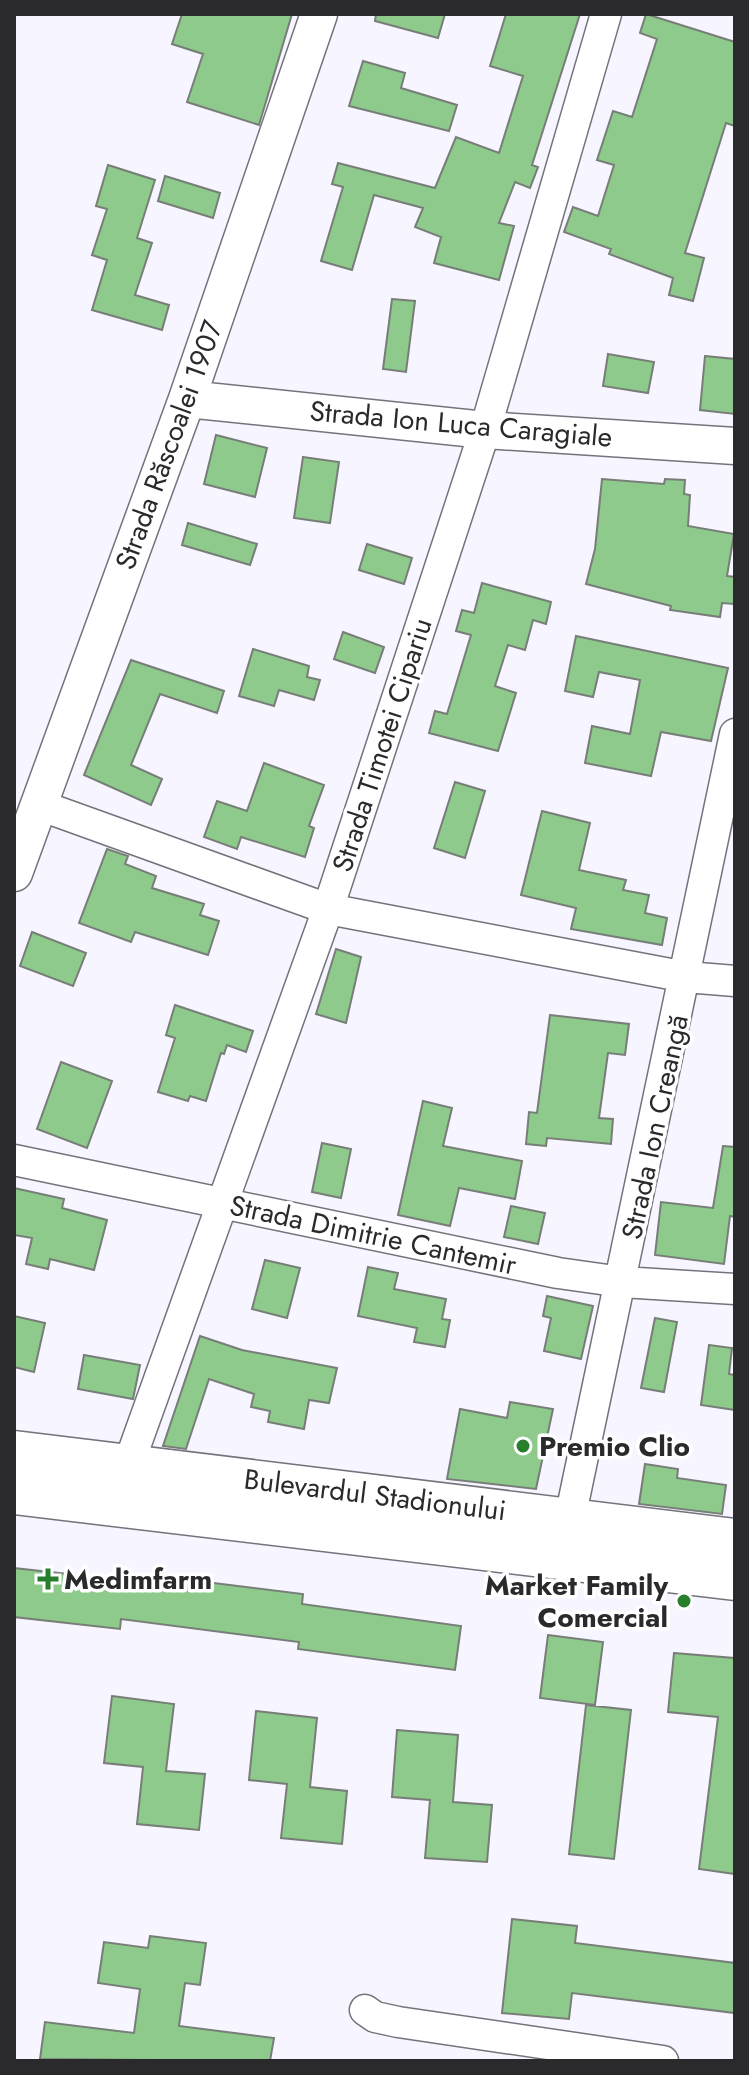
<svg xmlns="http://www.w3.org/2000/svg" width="749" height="2075" font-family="Jost,sans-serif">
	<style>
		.building { fill: #8dca8c; stroke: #777e77; stroke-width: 2 }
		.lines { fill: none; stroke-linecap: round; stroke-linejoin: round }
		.minor-casing { stroke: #74737b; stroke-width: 33 }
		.tertiary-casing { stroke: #74737b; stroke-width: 39 }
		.secondary-casing { stroke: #74737b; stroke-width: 45 }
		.minor { stroke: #fff; stroke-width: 30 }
		.tertiary { stroke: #fff; stroke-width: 36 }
		.secondary { stroke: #fff; stroke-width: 42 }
		.poi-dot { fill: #277f2d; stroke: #fff; stroke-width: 3 }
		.labels { text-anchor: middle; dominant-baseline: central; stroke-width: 7; stroke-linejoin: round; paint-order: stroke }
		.street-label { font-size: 28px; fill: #2a2a2d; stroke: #fff }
		.poi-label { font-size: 28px; font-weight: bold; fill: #2a2a2d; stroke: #fff; text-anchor: start }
	</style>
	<rect width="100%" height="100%" fill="#f7f5ff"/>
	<path class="building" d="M182,14H292L259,125L187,102L203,54L172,44Z
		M376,14H445L438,38L375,21Z
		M506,14H580L532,165L538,167L530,188L515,182L499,223L514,226L499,280L434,263L441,237L415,227L423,208L374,195L352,270L321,261L343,187L332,184L338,163L435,188L456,137L499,153L523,76L490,66Z
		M646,14L735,42V126L726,123L685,253L704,258L693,301L669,295L673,278L609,254L611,249L564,232L573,207L598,216L614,165L597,160L613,111L632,117L657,39L640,33Z
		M363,61L405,73L401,88L457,105L449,131L349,106Z
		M108,165L155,180L137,238L152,243L135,295L169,305L162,330L92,310L107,260L92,255L107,209L96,206Z
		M165,176L220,193L213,218L158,201Z
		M392,299L415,301L406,372L383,369Z
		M608,354L654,362L648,393L603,386Z
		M705,356L735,359V414L700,410Z
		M216,435L267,448L255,497L204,484Z
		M303,457L339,462L330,523L294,518Z
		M602,479L664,484L665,479L685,480L684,494L690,495L688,526L734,534L727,576L735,577L734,604L722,603L720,617L670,610L671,606L586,584L595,549Z
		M188,523L257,544L250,565L182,545Z
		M367,544L412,558L404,584L359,570Z
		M482,583L551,602L546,624L533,620L525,650L508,645L495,686L516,693L498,751L429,733L435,711L447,714L471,635L456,631L462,610L474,613Z
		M343,632L384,647L375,673L334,659Z
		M576,636L728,668L711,741L661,732L651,776L585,763L592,726L630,734L640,680L599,672L593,697L565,691Z
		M253,649L309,666L307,677L320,680L314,700L279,690L274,706L239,696Z
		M131,660L224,691L217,713L160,694L131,765L162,779L151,805L84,775Z
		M264,763L324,785L309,826L314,828L305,857L241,837L237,849L204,837L217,801L247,811Z
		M455,782L485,791L465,858L434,848Z
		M542,811L590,823L579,870L626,880L623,890L649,895L645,913L667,918L662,945L571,929L576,908L521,895Z
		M107,849L128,856L125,864L156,876L152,888L204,904L200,915L219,921L208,955L135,932L131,942L79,923Z
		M32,932L86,953L73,986L20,966Z
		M336,949L361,957L346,1023L316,1014Z
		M175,1005L253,1031L246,1052L227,1045L224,1054L221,1053L206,1101L190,1096L188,1101L158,1092L175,1038L166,1035Z
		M550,1015L629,1024L625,1055L608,1053L599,1118L613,1119L611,1144L547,1138L546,1146L526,1144L529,1112L537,1113Z
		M61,1062L112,1081L87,1148L37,1129Z
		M423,1101L452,1108L443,1146L522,1161L515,1199L459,1188L450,1226L398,1215Z
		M322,1143L351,1149L341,1198L312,1192Z
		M723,1146L735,1147V1217L730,1216L724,1264L655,1255L661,1202L713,1208Z
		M14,1188L64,1199L62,1208L107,1220L94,1270L50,1259L48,1269L26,1264L32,1238L14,1235Z
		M511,1206L545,1213L538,1244L504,1237Z
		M265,1260L300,1268L287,1318L252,1309Z
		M368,1267L398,1273L394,1289L446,1299L442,1319L450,1320L445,1347L414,1342L417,1328L358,1316Z
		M547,1296L593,1306L581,1359L544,1351L551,1318L543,1316Z
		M14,1316L45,1323L34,1372L14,1367Z
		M655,1318L677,1322L664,1392L641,1388Z
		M200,1336L242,1350L337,1368L329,1403L309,1400L304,1429L268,1422L270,1411L251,1407L254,1394L209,1379L186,1449L163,1446Z
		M709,1345L732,1348L729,1374L735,1375V1410L701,1405Z
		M84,1355L140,1365L133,1399L78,1389Z
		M510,1402L553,1409L536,1489L447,1479L460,1409L507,1418Z
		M645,1464L678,1469L677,1478L726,1485L722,1514L639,1504Z
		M14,1568L149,1583L150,1575L303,1594L302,1604L461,1626L455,1670L298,1649L299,1642L121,1619L120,1629L14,1617Z
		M548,1635L603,1642L595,1705L540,1698Z
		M674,1653L734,1658L735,1874L699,1869L718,1717L668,1712Z
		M112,1696L174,1704L166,1771L205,1774L199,1830L137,1824L143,1767L104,1763Z
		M586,1705L631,1710L614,1859L569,1854Z
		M256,1711L317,1718L310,1787L347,1791L342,1844L281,1838L287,1784L249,1780Z
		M397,1730L458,1735L453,1802L492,1805L487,1862L425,1858L430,1800L392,1797Z
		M512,1919L577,1926L575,1943L735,1963V2013L572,1993L569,2019L502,2013Z
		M150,1936L206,1943L200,1985L185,1983L179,2026L274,2038L270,2061L40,2059L45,2022L134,2033L140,1989L98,1983L104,1942L148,1948Z"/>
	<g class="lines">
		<defs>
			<path id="minor" d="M39,805L328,909L686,977L735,981
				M14,1160L558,1273L622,1282L735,1289
				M128,1466L328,909L485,430L606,14
				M570,1518L735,734
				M365,2010L375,2017L398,2022L663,2061"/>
			<path id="tertiary" d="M187,399L485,430L735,446
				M14,873L187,399L319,14"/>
			<path id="secondary" d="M14,1452L735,1540
				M14,1493L735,1579"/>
		</defs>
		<use href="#minor" class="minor-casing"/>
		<use href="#tertiary" class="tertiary-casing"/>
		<use href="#secondary" class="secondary-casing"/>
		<use href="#minor" class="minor"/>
		<use href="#tertiary" class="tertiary"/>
		<use href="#secondary" class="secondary"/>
	</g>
	<g class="poi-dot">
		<circle cx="523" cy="1446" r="8"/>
		<path d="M44 1567h8v8h8v8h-8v8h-8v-8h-8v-8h8z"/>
		<circle cx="684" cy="1601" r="8"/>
	</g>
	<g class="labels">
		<g class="street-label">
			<text transform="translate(461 424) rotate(5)">Strada Ion Luca Caragiale</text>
			<text transform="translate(169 445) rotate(-70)">Strada Răscoalei 1907</text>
			<text transform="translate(382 745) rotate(-72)">Strada Timotei Cipariu</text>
			<text transform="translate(655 1127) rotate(-78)">Strada Ion Creangă</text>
			<text transform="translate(373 1235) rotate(12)">Strada Dimitrie Cantemir</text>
			<text transform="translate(375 1495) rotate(7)">Bulevardul Stadionului</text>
		</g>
		<g class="poi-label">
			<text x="539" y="1446">Premio Clio</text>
			<text x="64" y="1579">Medimfarm</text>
			<text x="668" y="1585" text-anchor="end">Market Family<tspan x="668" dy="32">Comercial</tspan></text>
		</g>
	</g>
	<rect width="749" height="2075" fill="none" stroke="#2a2a2d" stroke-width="32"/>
</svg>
